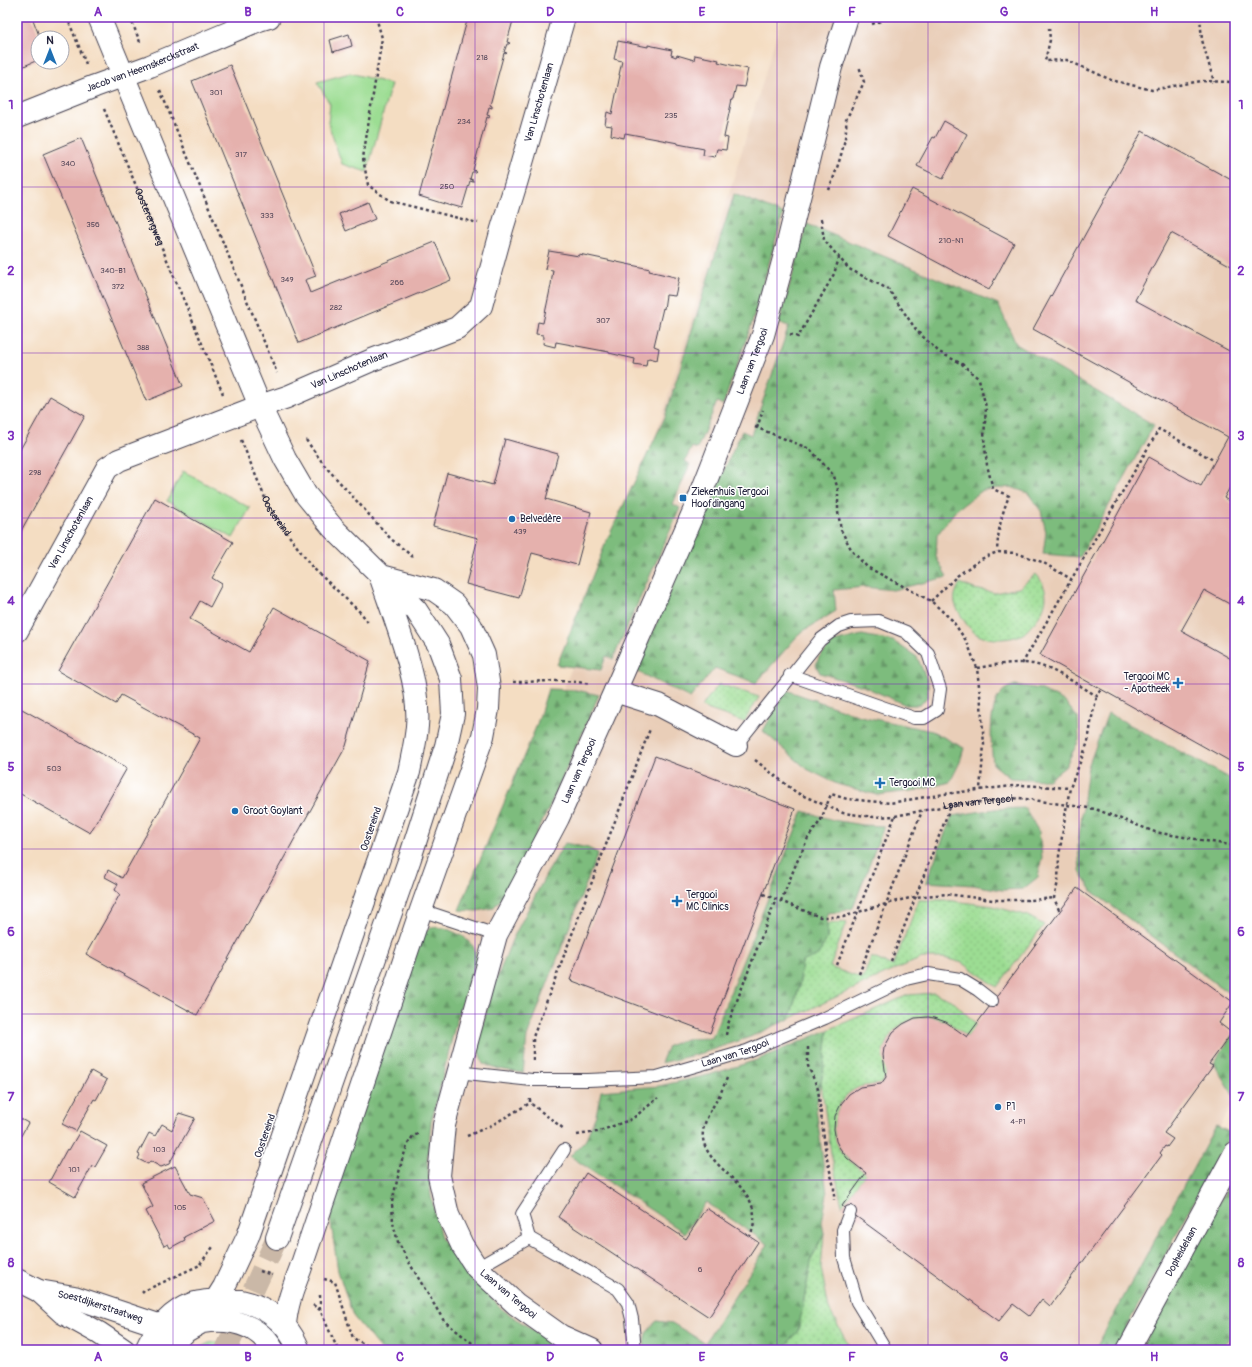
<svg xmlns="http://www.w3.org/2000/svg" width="1252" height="1367" font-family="Pangolin,sans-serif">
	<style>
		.built { fill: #e9ceb8 }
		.grass { fill: url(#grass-dots); stroke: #5f8067 }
		.forest { fill: url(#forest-firs); stroke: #506f5c }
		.park { fill: #9cdd93; stroke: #5f8067 }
		.building { fill: #e5b1ad }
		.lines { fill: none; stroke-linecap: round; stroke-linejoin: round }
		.primary-tunnel { stroke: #cab8a7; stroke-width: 22; stroke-dasharray: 22 11; stroke-linecap: butt }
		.service-casing { stroke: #423e4f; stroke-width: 14 }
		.minor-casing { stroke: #423e4f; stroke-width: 24 }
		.tertiary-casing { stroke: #423e4f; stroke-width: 24 }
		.secondary-casing { stroke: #423e4f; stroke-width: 24 }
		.primary-casing { stroke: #423e4f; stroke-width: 24 }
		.path { stroke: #423e4f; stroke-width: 2.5; stroke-dasharray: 3 3; stroke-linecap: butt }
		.service { stroke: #fff; stroke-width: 12 }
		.minor { stroke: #fff; stroke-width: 22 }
		.tertiary { stroke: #fff; stroke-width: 22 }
		.secondary { stroke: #fff; stroke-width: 22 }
		.primary { stroke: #fff; stroke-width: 22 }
		.grid { fill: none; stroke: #7b2cbf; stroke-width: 1; stroke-opacity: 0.55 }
		.poi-dot { fill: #1f6fb2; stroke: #fff; stroke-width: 1.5 }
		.labels { text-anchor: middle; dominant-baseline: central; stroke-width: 3; stroke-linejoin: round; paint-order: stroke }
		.number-label { font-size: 8px; fill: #534658 }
		.street-label { font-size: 10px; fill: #22223b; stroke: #fff }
		.poi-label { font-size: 10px; fill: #22223b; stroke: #fff; text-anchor: start }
		.neatline { fill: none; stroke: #7b2cbf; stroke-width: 1.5 }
		.grid-label { font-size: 13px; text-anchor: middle; font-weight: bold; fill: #7b2cbf }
	</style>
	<defs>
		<pattern id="grass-dots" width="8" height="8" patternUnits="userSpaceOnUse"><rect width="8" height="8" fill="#9cdd93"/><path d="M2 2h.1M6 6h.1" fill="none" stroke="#86bd80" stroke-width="1.8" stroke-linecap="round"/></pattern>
		<pattern id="forest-firs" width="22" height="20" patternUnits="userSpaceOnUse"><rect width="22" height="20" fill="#7dbc7d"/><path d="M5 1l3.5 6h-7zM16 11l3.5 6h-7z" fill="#669868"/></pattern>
	</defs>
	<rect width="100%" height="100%" fill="#fff"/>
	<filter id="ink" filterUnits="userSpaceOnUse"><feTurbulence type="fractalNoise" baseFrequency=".025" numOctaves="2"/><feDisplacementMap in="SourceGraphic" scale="8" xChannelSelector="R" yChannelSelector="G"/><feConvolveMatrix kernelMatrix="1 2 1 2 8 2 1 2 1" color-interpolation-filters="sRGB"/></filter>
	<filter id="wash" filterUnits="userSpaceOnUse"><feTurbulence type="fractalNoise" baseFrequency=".012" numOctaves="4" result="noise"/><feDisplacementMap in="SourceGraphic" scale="16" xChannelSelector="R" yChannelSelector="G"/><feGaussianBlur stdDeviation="0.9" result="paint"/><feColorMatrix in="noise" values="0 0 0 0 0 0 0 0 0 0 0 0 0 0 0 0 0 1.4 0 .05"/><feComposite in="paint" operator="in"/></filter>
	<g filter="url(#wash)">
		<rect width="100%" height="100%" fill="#f4ddc2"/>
		<path class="built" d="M782,17H1235V1100L1094,1350H404L410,1099L464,935L587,630L663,413Z"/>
		<path class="grass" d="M1036,574C1052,592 1047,609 1032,625C1029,628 1026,632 1023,634C1012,640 989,641 978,635C972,632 965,623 962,617C953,603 952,598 960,583L974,589L995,593L1019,588Z
			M719,684L759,697L744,722L701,707Z
			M919,900H946L993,906L1028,916L1044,925L997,987L963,963L944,958H922L894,970L789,1019L799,988L802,962L827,939V924L847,922L830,967L863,979L871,957L893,966Z
			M934,993L953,1001L976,1024L967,1037C959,1030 950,1023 941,1019C922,1012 900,1021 889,1038C887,1041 885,1045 884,1049C884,1058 886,1068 886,1077L881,1084C875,1085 866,1085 860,1087C834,1096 827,1132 842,1153C849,1161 858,1167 866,1173L842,1206L831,1153L821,1082L824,1066L828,1030L908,995Z
			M824,1234L821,1268L829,1309L851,1350H787L786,1344L798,1331L812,1257Z
			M222,1341L235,1343L247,1350H195L209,1343Z"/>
		<path class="forest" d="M734,194L783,214L752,323L723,405L717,402L697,449L692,447L685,461L690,464L673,504L680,508L613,659L606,656L601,670L557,665L606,542L665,417Z
			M807,224L998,304L1016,344L1154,425L1080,557L1043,554L1046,532L1041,511L1028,493L1011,487L983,490L956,510L937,535L936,557L947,577L893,590L864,587L834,590L836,611L800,633L756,683L715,668L690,698L636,671L691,542L742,431L751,435L789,326L779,323Z
			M862,635L893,641L917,657L928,682V696L920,705H906L863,686L820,673L816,665L819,657L834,642Z
			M1015,685L1040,689L1064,701L1078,718L1079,740L1065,767L1048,780L1010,778L993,764C991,745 988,708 1001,693C1004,689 1010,687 1015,685Z
			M548,689L576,690L599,695L548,810L507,892L493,908L477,911L459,910L536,727Z
			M786,690L860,716L932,731L964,748L960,762L950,782L919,790L877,795L837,784L807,769L763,731Z
			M1108,713L1235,781V998L1093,892L1080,871L1078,845L1088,767Z
			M1025,808L1039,832L1042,857L1038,877L1023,889L1002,890L973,885L926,882L952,816L995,809Z
			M803,811L833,820L862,825L884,826L853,908L839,912L827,913V939L818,955L802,962L799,988L789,1019L750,1037L702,1053L661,1063L668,1046L687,1039L712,1038Z
			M565,843L588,848L598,853L527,1037L523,1073L493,1068L483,1063L478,1050L479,1038L493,988L512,940L547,873Z
			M431,927L445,928L463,936L473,946L477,958L456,1022L431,1123L427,1161L431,1196L441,1238L465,1272L503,1310L555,1345L565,1350H381L353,1316L338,1271L329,1210L421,935Z
			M828,1030L824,1066L816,1107L827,1194L822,1222L824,1234L812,1257L798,1331L787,1344V1350H645C643,1336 646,1330 657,1321L672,1323L705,1343L768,1244L706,1202L685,1233L570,1156L585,1141L596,1115L601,1091L659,1086L709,1075L757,1060Z
			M1235,1031V1098L1214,1063Z
			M1216,1126L1231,1133L1114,1350H1095Z
			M1235,1173V1328L1223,1350H1140Z"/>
		<path class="park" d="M350,73L391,84L367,172L342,164L328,123L330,104L317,82Z
			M183,471L250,508L233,538L167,501Z"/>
		<g id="blocks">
			<path class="building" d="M17,17H32L40,38H38V60L17,69Z
				M468,17H514L507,42L510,43L509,44H507L504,52L507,53L506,54L504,53L490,105L492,106V108L489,107L487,115L490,116L489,118L487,117L473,170L476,171L475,172H472L470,179L473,180V182L470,181L462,208L451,205V206L419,196Z
				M349,34L352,46L333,52L330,40Z
				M618,41L648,47V45L672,50L671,55L676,57L677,55L694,60L695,55L719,60L718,62L748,69L744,87L736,86L733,99H732L724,137L728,138L726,150L718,149H717L715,157L703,155L704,149L678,144V143L625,133L624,138L611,135L612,126L605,125L607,112L612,114L620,75H619L622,61L614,59Z
				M230,65L316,276L305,280L310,293L435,242L451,280L299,343L192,81Z
				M944,121L967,134L943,179L917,166L933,137L935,138Z
				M1142,131L1235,182V268L1171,233L1135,300L1233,353L1235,349V478L1224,498L1235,505V607L1204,590L1181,631L1235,661V764L1040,655L1149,457L1201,486L1228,437L1033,329Z
				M81,138L183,386L146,401L43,154Z
				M912,189L1014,243L989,290L888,236Z
				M368,202L375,219L346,231L339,214Z
				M549,251L579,256V254L650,269L649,271L679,278L675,296L666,295L664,309L663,308L654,346L659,348L657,360L649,358L647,359L646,366L634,364L635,359L609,353V352L556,342L555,347L543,344L544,337L543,335L536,334L538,322L543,323L551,285L553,270L545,269Z
				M50,396L85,416L17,538V455Z
				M505,439L558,454L546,499L591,512L577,565L532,553L519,598L466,584L478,538L433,526L447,473L493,485Z
				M155,498L233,542L212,578L222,584L210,607L200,601L190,619L249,652L274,607L370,661L346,746L197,1015L86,954L120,894L115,890L118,884L105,877L108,870L122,878L200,738L121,695L116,704L58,671Z
				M22,709L127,768L90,833L17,792V719Z
				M655,756L795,809L710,1033L570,980Z
				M1077,888L1233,1002L1219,1023L1232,1033L1209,1064L1213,1066L1164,1133L1173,1139L1167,1147L1165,1146L1160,1153L1162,1155L1050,1306L1042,1299L1029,1316L1013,1304L999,1321L842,1206L866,1173L847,1158L839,1147L836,1141L834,1129L835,1116L841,1104L849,1094L860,1087L881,1084L886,1077L883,1055L884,1048L893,1032L903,1024L915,1018L928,1017L934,1018L946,1022L967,1037Z
				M91,1071L107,1080L96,1100L94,1099L76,1131L62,1124Z
				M179,1113L195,1118L169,1164L161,1167L150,1161L148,1164L138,1159L140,1155L138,1154L149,1133L155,1136L162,1124L172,1130Z
				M17,1117L28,1123L17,1143Z
				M80,1131L107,1146L95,1167L92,1166L75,1197L49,1182L67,1149L69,1150Z
				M175,1166L190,1194L203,1198L215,1221L184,1237L185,1240L170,1248L168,1244L164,1246L146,1211L153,1207L141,1183Z
				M586,1173L686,1239L706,1208L758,1242L709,1317L558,1217Z"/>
		</g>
	</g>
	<g filter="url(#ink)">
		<use href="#blocks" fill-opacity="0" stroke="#423e4f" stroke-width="1"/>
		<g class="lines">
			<path class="primary-tunnel" d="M226,1350L277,1238"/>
			<defs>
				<g id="service">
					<path d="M736,745L820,640L839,626L851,622L879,621L906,632L928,653L940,689L937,710L924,718H914L790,675"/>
					<path d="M421,910L496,935"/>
					<path id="s4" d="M457,1072L532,1080H588L657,1077L747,1051L825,1018L906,979L928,974L960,979L978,990L992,1001"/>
					<path d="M850,1212L843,1230L844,1258L857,1302L886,1350"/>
					<path d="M529,1238L522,1214L564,1150"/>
					<path d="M477,1268L529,1238L618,1289L628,1303L632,1319L635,1350"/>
					<path d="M1232,1350L1235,1345"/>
				</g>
				<g id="minor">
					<path id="s5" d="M17,117L95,86L150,66L259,20L269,17"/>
					<path id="s6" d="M17,631L107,468L119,460L260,406L287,397L372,360L457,328L481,306L502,229L517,180L564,17"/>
					<path d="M615,691L659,705L736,745"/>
					<path id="s7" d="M1128,1350L1235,1153"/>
				</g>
				<g id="tertiary">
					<path id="s8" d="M592,1350L561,1336L516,1304L477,1268L462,1245L448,1215L439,1176L444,1125L496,935L558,818L615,691L697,504L763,335L786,251L831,67L847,17"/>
				</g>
				<g id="secondary">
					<path id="s9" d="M17,1280L39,1291L74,1297L161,1326"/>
					<path d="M39,1291L63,1313L99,1333L124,1350"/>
				</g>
				<path id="primary" d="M99,17L260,406L285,459L306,495L333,528L416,610L438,644L451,679L453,714L446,746L410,858L277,1238
					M202,1322C231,1318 258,1324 273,1350
					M285,1326C286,1306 293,1288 300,1270L421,910L483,736L488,709L489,688L484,655L471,626L454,604L434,590L382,576
					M146,1350C154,1331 173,1310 192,1304C197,1302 203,1302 207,1301C247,1294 284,1312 299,1350
					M169,1350L173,1344L186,1331L202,1322L224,1287L248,1236L409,772C412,757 416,741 417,726C421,683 395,620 381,578"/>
			</defs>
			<use href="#service" class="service-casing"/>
			<use href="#minor" class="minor-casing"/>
			<use href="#tertiary" class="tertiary-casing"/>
			<use href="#secondary" class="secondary-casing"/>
			<use href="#primary" class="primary-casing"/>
			<g class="path">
				<path d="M67,17L86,64"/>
				<path d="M130,17L140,42"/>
				<path d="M376,17L382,38L363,158L368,185L390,201L478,223"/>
				<path d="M1200,17L1202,40L1214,82"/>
				<path d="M872,24L881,21"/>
				<path d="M1049,28L1050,40L1045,61L1067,60L1111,80L1152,90L1201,81L1232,82L1235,83"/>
				<path d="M160,90L277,373"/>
				<path id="s1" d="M104,109L223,394"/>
				<path d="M829,190C836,171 848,140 846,120L864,82L859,66"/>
				<path d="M821,219L824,240L849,269L888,289L917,331L939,352L962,364L979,379L986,407L984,438L987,465L993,489L1009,496C1001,516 998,530 997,552"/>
				<path d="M790,334L798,337L834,274L839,258"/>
				<path d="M755,427L810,449L834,476L838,490V512L841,530L852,551L867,567L931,601L952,620L967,642L977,668L981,704L984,745L980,789"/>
				<path d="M757,428L763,410"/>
				<path id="s2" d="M241,440L270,510L312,567L362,614L369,624"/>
				<path d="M306,440L325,466L391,539L413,557"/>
				<path d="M931,601L957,576L981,559L997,552L1016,553L1042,562L1071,579"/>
				<path d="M1022,664L1159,429L1215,461"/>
				<path d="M977,668C995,665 1015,661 1033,664C1052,667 1080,686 1097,696L1101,689"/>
				<path d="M513,682C538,682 565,679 590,684"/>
				<path id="s3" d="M755,760L797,793L843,813L874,817L895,816L951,805L1019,798L1095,809L1155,832L1235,846"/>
				<path d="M763,894L820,917H843L871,908L901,900L915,897L946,894L993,900H1030L1054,898"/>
				<path d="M781,901L796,864L808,838L821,820L831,794L847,799L890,803L944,794L1021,785L1070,788"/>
				<path d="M1059,910L1054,898L1058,882L1059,856L1067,804L1070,788L1088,742L1092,717L1097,696"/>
				<path d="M891,961L951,805"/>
				<path d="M837,965L895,816"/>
				<path d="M859,974L922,811"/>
				<path d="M726,1035L728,1024L776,899"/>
				<path d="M808,1047V1066L818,1089L826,1155L834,1187V1200"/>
				<path d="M533,1060V1037L650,729"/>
				<path d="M727,1078C724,1085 722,1091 718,1098C712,1108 705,1119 703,1131C698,1170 772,1185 750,1236"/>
				<path d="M530,1099V1103L564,1129"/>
				<path d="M418,1134L413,1136L408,1144L402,1160L392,1202L393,1223L398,1242L410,1264L444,1321L481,1350"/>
				<path d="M577,1135L597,1132L632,1119L658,1098"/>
				<path d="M467,1136L490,1126L530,1103"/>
				<path d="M200,1264L213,1247"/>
				<path d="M260,1271L272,1275"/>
				<path d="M324,1279L335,1282L353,1338L375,1350"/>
				<path d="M142,1293L144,1291L202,1264"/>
				<path d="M313,1305L320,1310L338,1350"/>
				<path d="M320,1310V1292"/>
			</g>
			<use href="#service" class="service"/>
			<use href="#minor" class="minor"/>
			<use href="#tertiary" class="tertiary"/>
			<use href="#secondary" class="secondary"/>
			<use href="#primary" class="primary"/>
		</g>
	</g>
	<path class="grid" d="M173,17V1350M324,17V1350M475,17V1350M626,17V1350M777,17V1350M928,17V1350M1079,17V1350M17,187H1235M17,353H1235M17,518H1235M17,684H1235M17,849H1235M17,1014H1235M17,1180H1235"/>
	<g class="poi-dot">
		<rect x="679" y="494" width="8" height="8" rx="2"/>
		<circle cx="512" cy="519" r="4"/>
		<path d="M1176 677h4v4h4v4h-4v4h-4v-4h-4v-4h4z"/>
		<path d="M878 777h4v4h4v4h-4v4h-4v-4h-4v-4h4z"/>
		<circle cx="235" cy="811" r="4"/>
		<path d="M675 895h4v4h4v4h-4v4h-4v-4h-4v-4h4z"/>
		<circle cx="998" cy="1107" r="4"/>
	</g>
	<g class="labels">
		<g class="number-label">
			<text x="482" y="57">218</text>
			<text x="216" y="92">301</text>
			<text x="671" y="115">235</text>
			<text x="464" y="121">234</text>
			<text x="241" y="154">317</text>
			<text x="68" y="163">340</text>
			<text x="447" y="186">250</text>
			<text x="267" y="215">333</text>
			<text x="93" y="224">356</text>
			<text x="951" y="240">210-N1</text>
			<text x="113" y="270">340-B1</text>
			<text x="287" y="279">349</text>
			<text x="397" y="282">266</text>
			<text x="118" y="286">372</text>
			<text x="336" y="307">282</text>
			<text x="603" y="320">307</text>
			<text x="143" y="347">388</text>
			<text x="35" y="472">298</text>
			<text x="520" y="531">439</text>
			<text x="54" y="768">503</text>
			<text x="1018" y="1121">4-P1</text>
			<text x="159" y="1149">103</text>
			<text x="74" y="1169">101</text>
			<text x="180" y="1207">105</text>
			<text x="700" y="1269">6</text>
		</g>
		<g class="street-label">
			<text stroke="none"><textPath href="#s5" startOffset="135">Jacob van Heemskerckstraat</textPath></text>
			<text stroke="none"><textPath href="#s6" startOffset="808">Van Linschotenlaan</textPath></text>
			<text stroke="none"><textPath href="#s1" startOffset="117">Oosterengweg</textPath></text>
			<text stroke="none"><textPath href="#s8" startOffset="1120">Laan van Tergooi</textPath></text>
			<text stroke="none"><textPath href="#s6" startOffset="448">Van Linschotenlaan</textPath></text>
			<text stroke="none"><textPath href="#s2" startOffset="84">Oostereind</textPath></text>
			<text stroke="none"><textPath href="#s6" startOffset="112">Van Linschotenlaan</textPath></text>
			<text stroke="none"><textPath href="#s8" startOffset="675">Laan van Tergooi</textPath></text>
			<text stroke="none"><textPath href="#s3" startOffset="240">Laan van Tergooi</textPath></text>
			<text transform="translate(371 829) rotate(-71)">Oostereind</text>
			<text stroke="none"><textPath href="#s4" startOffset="282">Laan van Tergooi</textPath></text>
			<text transform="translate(265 1136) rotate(-71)">Oostereind</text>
			<text stroke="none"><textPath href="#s7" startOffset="112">Dopheidelaan</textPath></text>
			<text transform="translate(508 1294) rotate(40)">Laan van Tergooi</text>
			<text stroke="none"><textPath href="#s9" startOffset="88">Soestdijkerstraatweg</textPath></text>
		</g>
		<g class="poi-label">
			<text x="691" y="492">Ziekenhuis Tergooi<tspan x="691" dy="12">Hoofdingang</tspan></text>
			<text x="520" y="519">Belvedère</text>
			<text x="1170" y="677" text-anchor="end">Tergooi MC<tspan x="1170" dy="12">- Apotheek</tspan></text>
			<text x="889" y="783">Tergooi MC</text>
			<text x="243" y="811">Groot Goylant</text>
			<text x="686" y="895">Tergooi<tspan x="686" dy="12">MC Clinics</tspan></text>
			<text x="1006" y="1107">P1</text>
		</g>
	</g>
	<rect width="1252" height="1367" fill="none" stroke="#fff" stroke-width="44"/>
	<g transform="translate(50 50)"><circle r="19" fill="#ffffff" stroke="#a7a7b1"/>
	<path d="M0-3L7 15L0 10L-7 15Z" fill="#1f6fb2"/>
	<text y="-6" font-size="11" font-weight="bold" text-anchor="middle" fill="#22223b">N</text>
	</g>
	<rect x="22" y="22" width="1208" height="1323" class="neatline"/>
	<g class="grid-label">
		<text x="98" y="16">A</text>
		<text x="248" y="16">B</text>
		<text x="400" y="16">C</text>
		<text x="550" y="16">D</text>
		<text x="702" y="16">E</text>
		<text x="852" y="16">F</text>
		<text x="1004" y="16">G</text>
		<text x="1154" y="16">H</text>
		<text x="11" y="109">1</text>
		<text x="1241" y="109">1</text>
		<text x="11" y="275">2</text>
		<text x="1241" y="275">2</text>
		<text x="11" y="440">3</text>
		<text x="1241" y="440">3</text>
		<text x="11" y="605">4</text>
		<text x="1241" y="605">4</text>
		<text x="11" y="771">5</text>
		<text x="1241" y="771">5</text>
		<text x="11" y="936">6</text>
		<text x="1241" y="936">6</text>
		<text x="11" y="1101">7</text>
		<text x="1241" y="1101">7</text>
		<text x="11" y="1267">8</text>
		<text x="1241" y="1267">8</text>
		<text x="98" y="1361">A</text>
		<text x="248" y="1361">B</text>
		<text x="400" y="1361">C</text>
		<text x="550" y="1361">D</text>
		<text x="702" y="1361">E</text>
		<text x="852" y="1361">F</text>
		<text x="1004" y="1361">G</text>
		<text x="1154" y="1361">H</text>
	</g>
</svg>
